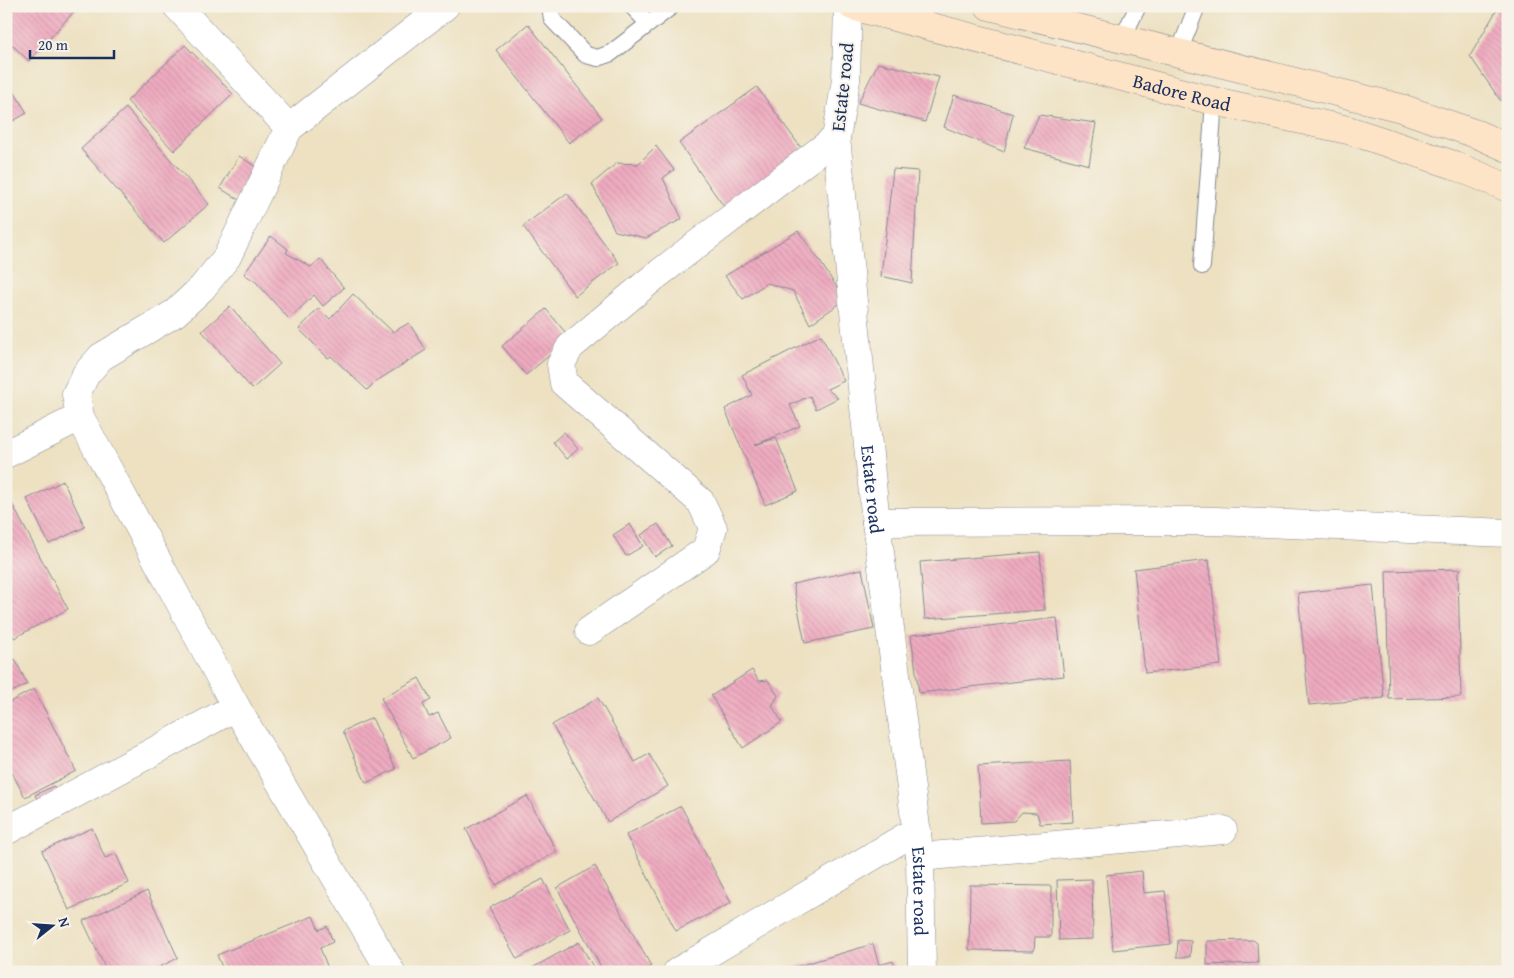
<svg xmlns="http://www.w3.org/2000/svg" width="1514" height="978" font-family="'Gentium Book Plus',serif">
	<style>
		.building { fill: url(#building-back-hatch) }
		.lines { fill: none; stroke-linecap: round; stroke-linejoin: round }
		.lane-casing { stroke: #848890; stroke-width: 18 }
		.street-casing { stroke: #848890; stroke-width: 29 }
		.secondary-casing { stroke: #848890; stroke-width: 29 }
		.lane { stroke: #fff; stroke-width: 16 }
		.street { stroke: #fff; stroke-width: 28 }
		.secondary { stroke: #fee4c6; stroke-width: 28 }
		.labels { text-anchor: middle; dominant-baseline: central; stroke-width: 4; stroke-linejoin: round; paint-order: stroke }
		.street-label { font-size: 19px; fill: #1b2f5e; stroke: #f7f3e8 }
	</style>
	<defs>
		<pattern id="building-back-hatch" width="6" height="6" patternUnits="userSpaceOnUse" patternTransform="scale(1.25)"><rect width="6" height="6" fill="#efabc0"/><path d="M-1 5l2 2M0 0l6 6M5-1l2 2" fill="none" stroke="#cc93a7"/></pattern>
	</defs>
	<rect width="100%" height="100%" fill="#f7f3e8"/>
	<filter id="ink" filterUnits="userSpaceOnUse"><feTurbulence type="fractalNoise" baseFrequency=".02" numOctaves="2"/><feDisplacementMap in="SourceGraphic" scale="10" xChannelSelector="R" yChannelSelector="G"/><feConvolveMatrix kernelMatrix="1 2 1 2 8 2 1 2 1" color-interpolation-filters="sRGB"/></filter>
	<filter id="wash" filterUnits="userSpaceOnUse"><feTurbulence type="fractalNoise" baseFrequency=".0096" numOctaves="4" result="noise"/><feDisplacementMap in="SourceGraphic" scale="20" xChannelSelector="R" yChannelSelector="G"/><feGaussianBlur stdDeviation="1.12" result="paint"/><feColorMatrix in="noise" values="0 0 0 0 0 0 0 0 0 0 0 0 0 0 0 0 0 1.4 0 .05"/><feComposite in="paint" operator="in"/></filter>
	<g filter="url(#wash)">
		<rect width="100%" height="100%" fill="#ede1c2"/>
		<g id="blocks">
			<path class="building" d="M17,6H79L29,61L6,39V18Z
				M1499,6H1508V100H1500L1470,56Z
				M528,24L602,118L569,143L496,50Z
				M185,45L233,94L174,151L127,101Z
				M878,63L939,77L925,122L858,103Z
				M6,78L27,113L6,125Z
				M757,87L804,152L725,208L679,143Z
				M954,95L1013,114L1004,152L944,127Z
				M126,108L209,204L164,243L81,149Z
				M1039,115L1096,123L1089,165L1024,148Z
				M656,146L674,170L663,178L682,219L646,238L615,231L592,184L617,163L638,164Z
				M239,156L266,173L247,205L220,188Z
				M893,169L918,171L912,283L881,276Z
				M567,193L619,263L575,296L523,226Z
				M798,231L819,260L845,300L810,324L793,291L767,283L743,299L725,276Z
				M271,236L288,249L286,253L311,267L320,259L344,288L323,306L314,295L289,319L256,282L244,274Z
				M353,294L393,332L409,323L426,350L375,382L367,390L331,356L328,358L299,329L319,308L330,319Z
				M230,306L280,364L252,389L202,331Z
				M546,309L570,338L526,375L502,346Z
				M821,335L844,381L827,389L838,398L816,409L810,396L790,405L800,426L755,445L776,438L798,491L765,505L725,409L752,395L742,375Z
				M564,432L578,449L567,459L553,442Z
				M63,481L85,527L49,544L27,499Z
				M11,502L68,609L14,638L6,625V505Z
				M630,524L643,546L626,556L613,535Z
				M658,524L672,546L655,557L641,535Z
				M1040,552L1045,610L925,619L920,562Z
				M1209,560L1221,665L1145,673L1134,569Z
				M862,569L874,629L805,643L793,584Z
				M1461,569L1458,573L1461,697L1389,699L1386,571Z
				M1373,585L1384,698L1309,705L1298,593Z
				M1057,618L1064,676L919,693L911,635Z
				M15,659L27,684L6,695V663Z
				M752,670L759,681L768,680L778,696L772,706L782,722L743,748L711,696Z
				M419,678L431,700L423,704L429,717L438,713L451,738L413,758L381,698Z
				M34,689L76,771L25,797L6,762V704Z
				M598,698L635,762L649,754L668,786L608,822L552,725Z
				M372,718L396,769L366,783L343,731Z
				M1070,761L1073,822L1040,824L1037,813L1022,812L1014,821L981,823L978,766Z
				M54,786L60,799L41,808L35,795Z
				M527,796L557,852L496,885L466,829Z
				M681,806L731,903L676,931L626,835Z
				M92,828L105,858L116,854L129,883L69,910L42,851Z
				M595,866L651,966L642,972H604L557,888Z
				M1142,871L1144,893L1165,891L1171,944L1113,950L1106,875Z
				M543,879L570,930L517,959L489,908Z
				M1092,879L1093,939L1059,940L1057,880Z
				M970,885L1051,886V937H1035L1034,951L969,950Z
				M147,891L178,958L149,972H107L83,921Z
				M313,916L319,930L327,926L333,942L320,948L329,971L224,972L217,955Z
				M1178,940L1191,941L1190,957H1177Z
				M1253,940L1257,943L1258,963L1207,965V941Z
				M579,942L596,972H525Z
				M873,944L879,965L893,961L897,972H789L788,969Z"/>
		</g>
	</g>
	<g filter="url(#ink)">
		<use href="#blocks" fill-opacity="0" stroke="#848890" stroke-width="1"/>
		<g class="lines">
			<defs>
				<path id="lane" d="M550,6L552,19L586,55L598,58L611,53L672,6
					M632,6L649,24
					M1122,39L1138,6
					M1179,52L1197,6
					M1202,266L1214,101"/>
				<g id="street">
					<path d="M177,6L289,128"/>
					<path id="s1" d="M848,6L846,80L836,138L876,522L920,857L922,972"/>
					<path d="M6,454L80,417"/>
					<path d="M876,522L1215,521L1508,533"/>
					<path d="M589,631L706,550L713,528L701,502L564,383L561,364L570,347L653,278L836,138"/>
					<path d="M6,831L236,707"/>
					<path d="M920,857L1223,830"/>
					<path d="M391,972L236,707L80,417L76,394L86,374L101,357L175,313L202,288L227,257L289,128L445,6"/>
					<path d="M677,972L917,830"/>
				</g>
				<g id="secondary">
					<path id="s2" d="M852,6L1214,101L1348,130L1454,165L1508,188"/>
					<path d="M989,6L1401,108L1479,135L1508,148"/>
				</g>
			</defs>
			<use href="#lane" class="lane-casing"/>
			<use href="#street" class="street-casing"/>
			<use href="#secondary" class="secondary-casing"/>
			<use href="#lane" class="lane"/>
			<use href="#street" class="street"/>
			<use href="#secondary" class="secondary"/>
		</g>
	</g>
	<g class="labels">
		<g class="street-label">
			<text transform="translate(842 87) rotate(-84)">Estate road</text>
			<text stroke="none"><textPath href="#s2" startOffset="341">Badore Road</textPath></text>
			<text stroke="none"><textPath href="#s1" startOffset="486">Estate road</textPath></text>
			<text stroke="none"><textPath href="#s1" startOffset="891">Estate road</textPath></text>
		</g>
	</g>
	<rect width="1514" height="978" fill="none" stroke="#f7f3e8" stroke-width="25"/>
	<g transform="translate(52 926) rotate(73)" stroke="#f7f3e8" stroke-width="4" paint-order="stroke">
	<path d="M0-4L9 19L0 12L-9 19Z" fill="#1b2f5e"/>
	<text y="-8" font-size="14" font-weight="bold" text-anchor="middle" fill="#1b2f5e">N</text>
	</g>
	<path d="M30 50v8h84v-8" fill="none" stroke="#1b2f5e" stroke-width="2.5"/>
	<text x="38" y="50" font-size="15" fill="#1b2f5e" stroke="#f7f3e8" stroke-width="4" paint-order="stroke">20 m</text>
</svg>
